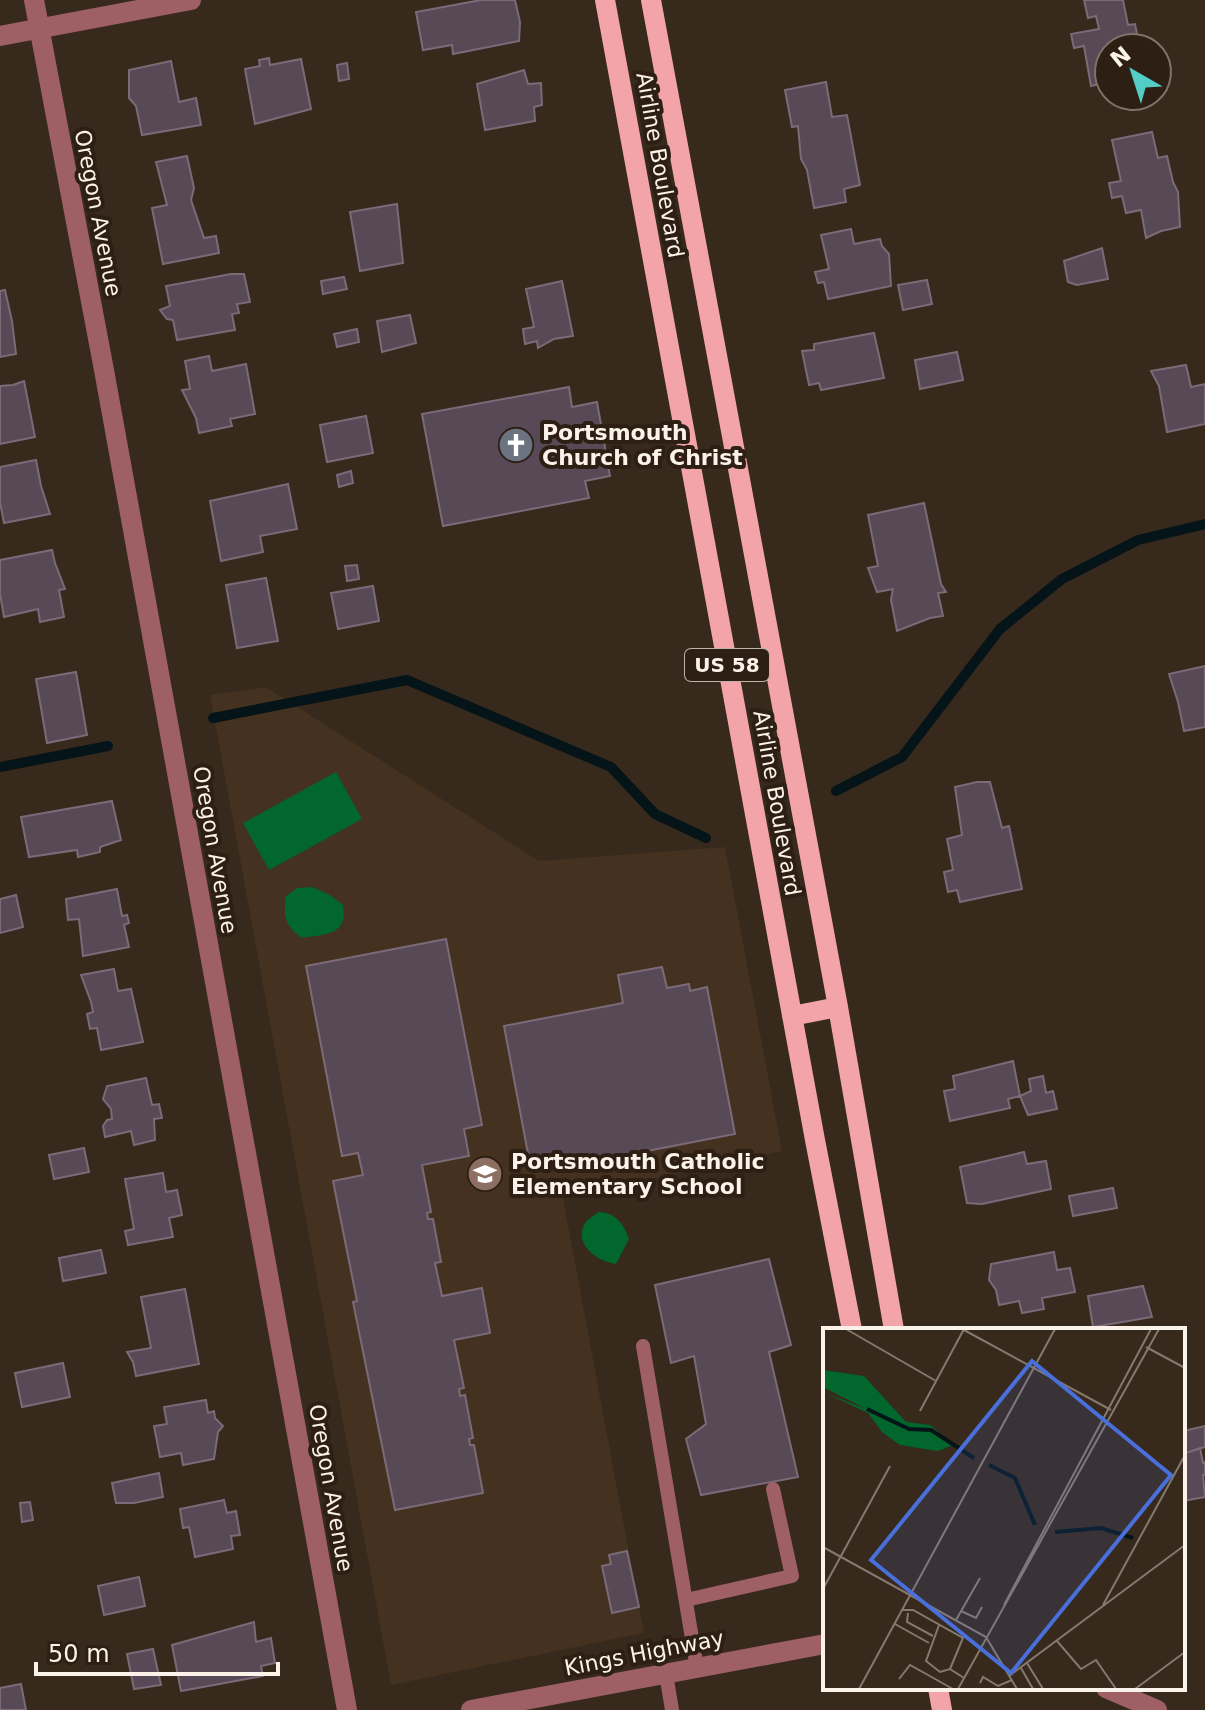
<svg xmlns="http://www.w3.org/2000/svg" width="1205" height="1710" font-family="'DejaVu Sans',sans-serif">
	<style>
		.built { fill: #44311f }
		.green { fill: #02672c }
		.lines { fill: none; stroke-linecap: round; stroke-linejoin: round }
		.stream { stroke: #041418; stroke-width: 10 }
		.building { fill: #584956; stroke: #7b6a78; stroke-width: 2 }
		.service { stroke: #9f6065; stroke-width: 14 }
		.minor { stroke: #9f6065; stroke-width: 20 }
		.tertiary { stroke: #9f6065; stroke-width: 20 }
		.primary { stroke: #f3a4a9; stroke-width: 20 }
		.labels { text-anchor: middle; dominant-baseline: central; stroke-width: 8; stroke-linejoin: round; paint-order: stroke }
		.shield { fill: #2d1f13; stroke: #bdb3a9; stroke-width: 2 }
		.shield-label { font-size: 20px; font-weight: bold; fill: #fbf2e9 }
		.street-label { font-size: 22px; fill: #fbf2e9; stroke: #2d1f13 }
		.poi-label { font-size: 22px; font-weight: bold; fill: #fbf2e9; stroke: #2d1f13; text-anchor: start }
		.inset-river { fill: none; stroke: #041418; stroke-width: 4 }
		.inset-road { fill: none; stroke: #85796e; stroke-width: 2 }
		.view { fill: #496fdb; fill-opacity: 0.15; stroke: #496fdb; stroke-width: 4 }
		.inset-edge { fill: none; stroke: #fbf2e9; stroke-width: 4 }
	</style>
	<rect width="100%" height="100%" fill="#37291c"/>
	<path class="built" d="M266,687L539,861L725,847L782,1151L563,1198L644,1633L391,1685L210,695Z"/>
	<path class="green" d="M336,772L362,819L269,870L243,823Z
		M312,887L330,895L343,905C348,936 326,934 302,938C285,926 283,916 286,896L297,888Z
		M598,1212C615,1212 624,1224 629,1239L616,1264C599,1262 574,1246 584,1225C586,1220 594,1216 598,1212Z"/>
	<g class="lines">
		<path class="stream" d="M213,718L407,680L611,767L655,814L706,838
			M0,767L108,746
			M836,791L902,757L1000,629L1062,579L1138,540L1205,524"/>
	</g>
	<path class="building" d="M481,0H515L520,22L519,41L453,54L452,45L423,50L416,12Z
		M1084,0H1123L1128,25L1135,24L1140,48H1109V82L1091,86L1084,46L1074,48L1071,34L1099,29L1096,16L1088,18Z
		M269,58L270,65L301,59L311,109L255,124L245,69L260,66L259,60Z
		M171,61L179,102L196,98L201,125L142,135L136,106L129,98V70Z
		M347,63L349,79L339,81L337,65Z
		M524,70L528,84L541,83L542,105L534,107L535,121L485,130L477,84Z
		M826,82L832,117L847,115L860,185L844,189L846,202L814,208L807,170L801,159L798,126L792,127L785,90Z
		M1152,132L1158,158L1167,156L1173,182L1178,192L1180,227L1161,231L1146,238L1141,210L1126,213L1122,196L1112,198L1109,183L1121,181L1112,140Z
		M187,156L194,188L191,200L204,238L216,236L219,253L163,264L152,208L167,205L156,162Z
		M397,204L403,263L360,271L350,212Z
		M851,229L854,244L880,239L882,246L889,254L891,286L828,299L824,282L818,283L815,272L829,269L821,235Z
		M1102,248L1108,279L1077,285L1068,282L1064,261Z
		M231,274H244L250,302L237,304L239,313L232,314L235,330L177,340L173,320L167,319L160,310L170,306L166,286Z
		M344,277L347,289L323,294L321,281Z
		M927,280L932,304L903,310L898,285Z
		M562,281L573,336L554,339L538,348L537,341L525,344L523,329L534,327L526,289Z
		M5,290L12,321L16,354L0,357V291Z
		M410,315L416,343L382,352L377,321Z
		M357,329L359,342L337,347L334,334Z
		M874,333L884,378L821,390L819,383L809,385L802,351L814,350V344Z
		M957,352L963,380L920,389L915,360Z
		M209,356L212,371L246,364L255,414L230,419L232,426L199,433L196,418L182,390L190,389L185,361Z
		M1186,365L1191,387L1205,384V424L1167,432L1159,386L1151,371Z
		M24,381L35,437L0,444V386L13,385Z
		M569,387L572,407L597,402L610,476L585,481L589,498L443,526L422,414Z
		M366,416L373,453L327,462L320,425Z
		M36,460L41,486L50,514L4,523L0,502V467Z
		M351,471L353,483L339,487L337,475Z
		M288,484L297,529L260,536L263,552L221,561L210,501Z
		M924,503L941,584L946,592L938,593L943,616L930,618L897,631L891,600L893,589L877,592L868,568L878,566L868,515Z
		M52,550L55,563L65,589L59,590L64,617L40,622L38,609L4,617L0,594V560Z
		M357,565L359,579L347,581L345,566Z
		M266,578L278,641L237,648L226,585Z
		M373,586L379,621L338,629L331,593Z
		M1205,666V727L1184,731L1178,702L1169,674Z
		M76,672L87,735L47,743L36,679Z
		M977,782H990L1002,828L1009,826L1022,889L960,902L957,890L948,892L944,872L953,870L947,839L962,835L955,787Z
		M112,801L121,840L100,847V852L78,857L77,850L29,857L21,817Z
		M117,889L122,916L127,915L129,923L124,925L129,947L83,956L79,919L68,920L66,899Z
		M16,895L23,927L0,933V899Z
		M446,939L482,1125L464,1129L469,1156L422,1165L431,1212L427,1213L428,1219H433L441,1262L435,1263L442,1296L482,1288L490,1333L454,1340L464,1388L459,1389L460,1396L465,1395L473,1438L469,1439L470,1445H474L483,1493L395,1510L353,1302L357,1301L333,1181L363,1175L358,1153L342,1156L306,966Z
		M662,967L667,988L689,984L690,991L707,987L735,1134L564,1167L562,1153L529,1159L504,1026L623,1003L618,975Z
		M114,969L118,991L131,989L143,1042L101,1050L97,1028L90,1029L87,1014L93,1012L91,1002L81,975Z
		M1013,1061L1020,1096L1008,1099L1010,1108L950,1121L944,1091L955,1089L953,1076Z
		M1043,1076L1046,1093L1053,1091L1057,1109L1028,1115L1020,1096L1031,1091L1029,1079Z
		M146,1078L152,1105L159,1104L162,1118L154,1119L155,1140L134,1145L131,1131L105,1137L103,1126L107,1120L112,1119L111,1109L103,1099L107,1086Z
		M84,1148L89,1172L54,1179L49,1155Z
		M1024,1152L1027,1164L1046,1161L1051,1189L982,1204L967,1203L960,1167Z
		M163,1173L166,1192L177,1190L182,1215L169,1218L173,1237L128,1245L125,1231L134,1229L125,1179Z
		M1113,1188L1117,1208L1073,1216L1069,1196Z
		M101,1250L106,1273L63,1281L59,1258Z
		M1054,1252L1057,1270L1070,1268L1075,1292L1042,1298L1044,1309L1022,1313L1019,1301L999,1305L996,1290L989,1280L991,1264Z
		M769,1259L791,1345L769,1352L798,1477L701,1495L686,1439L706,1424L694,1356L671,1363L655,1285Z
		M1143,1286L1152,1317L1093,1327L1088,1296Z
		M185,1289L199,1364L136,1376L133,1362L127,1352L151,1348L141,1297Z
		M63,1363L70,1397L22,1407L15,1373Z
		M206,1400L208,1413L214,1411L215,1418L223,1426L218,1432L214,1459L183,1465L181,1453L160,1457L154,1426L167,1424L164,1407Z
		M1205,1426V1447L1183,1454V1431Z
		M1200,1448L1203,1463L1205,1462V1475H1203L1205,1497L1183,1501V1454Z
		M159,1473L163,1497L134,1503H116L112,1483Z
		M224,1500L227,1513L236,1511L240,1535L231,1536L233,1549L195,1557L189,1527L183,1528L180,1509Z
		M30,1502L33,1520L22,1522L20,1503Z
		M627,1551L639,1607L612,1613L602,1566L611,1564L609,1555Z
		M139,1577L145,1606L104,1615L98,1586Z
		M254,1622L256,1642L271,1638L275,1663L261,1666L263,1676L181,1691L172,1645Z
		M153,1649L161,1685L134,1689L127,1654Z
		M21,1684L26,1710H0V1688Z"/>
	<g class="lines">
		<path class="service" d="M643,1346L697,1668
			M686,1600L792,1576L773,1489
			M666,1674L672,1710"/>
		<path class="minor" d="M34,0L104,370L347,1710
			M0,36L191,0
			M471,1710L825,1644"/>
		<path class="tertiary" d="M1106,1688L1157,1710"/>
		<path class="primary" d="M605,0L815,1140L852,1330
			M651,0L838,1007L894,1330
			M792,1016L838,1007
			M938,1688L942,1710"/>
	</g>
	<defs>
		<symbol id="church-disc" viewBox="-11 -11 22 22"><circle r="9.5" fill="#6b7280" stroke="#2d1f13"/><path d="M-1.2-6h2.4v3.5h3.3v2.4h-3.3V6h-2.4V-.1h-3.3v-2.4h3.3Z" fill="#fff"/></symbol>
		<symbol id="school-disc" viewBox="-11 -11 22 22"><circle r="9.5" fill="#8d6e63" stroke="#2d1f13"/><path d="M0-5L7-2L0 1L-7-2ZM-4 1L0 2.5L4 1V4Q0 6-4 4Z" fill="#fff"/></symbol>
	</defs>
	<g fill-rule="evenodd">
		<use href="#church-disc" x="496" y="425" width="40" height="40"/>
		<use href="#school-disc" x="465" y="1154" width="40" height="40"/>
	</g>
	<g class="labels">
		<rect class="shield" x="685" y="649" width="84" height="32" rx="6"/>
		<g class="shield-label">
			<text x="727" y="665">US 58</text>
		</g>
		<g class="street-label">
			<text transform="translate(660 165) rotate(80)">Airline Boulevard</text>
			<text transform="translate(98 213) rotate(79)">Oregon Avenue</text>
			<text transform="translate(777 803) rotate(80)">Airline Boulevard</text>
			<text transform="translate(215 850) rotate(80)">Oregon Avenue</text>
			<text transform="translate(331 1488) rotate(80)">Oregon Avenue</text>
			<text transform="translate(644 1653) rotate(-11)">Kings Highway</text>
		</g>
		<g class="poi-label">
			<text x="542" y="432">Portsmouth<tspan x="542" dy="25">Church of Christ</tspan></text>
			<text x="511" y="1161">Portsmouth Catholic<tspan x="511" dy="25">Elementary School</tspan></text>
		</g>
	</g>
	<g transform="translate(823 1328)">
		<rect width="362" height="362" fill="#37291c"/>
		<path d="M0,42L41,48L83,94L107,97L130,117L115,123L77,117L59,104L45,85L0,64L43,81L0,59Z" fill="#02672c"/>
		<path class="inset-river" d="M44,81L86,101L108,102L151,130M166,137L192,150L212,197M232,204L278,200L310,210"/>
		<path class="inset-road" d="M23,1L113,53M141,2L288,82M323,19L362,40M97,83L141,1M0,219L163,309L194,361M0,261L67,138M181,277L328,1M280,277L362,127M79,282H90L140,310L127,341M138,283L153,290L159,279M85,285L84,294L110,308M133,292L157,250M72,296L106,315M116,297L103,333L117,344L127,341L141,350M234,313L258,341L273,332L293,361M204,335L220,361M198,340L210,361M186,348L362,217M76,351L87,337L130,361M157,355L160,349L175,358L189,352M36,361L232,1M135,361L336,1M312,361L362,324"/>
		<path class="view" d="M209,33L348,147L188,345L48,232Z"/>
		<rect width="362" height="362" class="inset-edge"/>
	</g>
	<g transform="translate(1133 72) rotate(321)"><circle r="38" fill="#2d1f13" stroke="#7f7369" stroke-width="2"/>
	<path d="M0-6L14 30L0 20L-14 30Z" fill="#54cdc7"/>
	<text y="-12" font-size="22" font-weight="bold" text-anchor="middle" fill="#fbf2e9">N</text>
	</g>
	<path d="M36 1662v12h242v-12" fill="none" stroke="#fbf2e9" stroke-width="4"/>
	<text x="48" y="1662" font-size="24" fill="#fbf2e9" stroke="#2d1f13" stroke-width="6" paint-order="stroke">50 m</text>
</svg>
